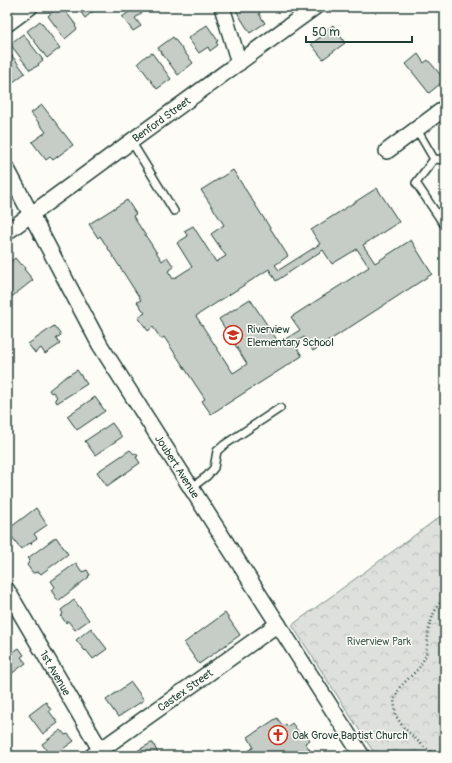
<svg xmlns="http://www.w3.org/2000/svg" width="452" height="763" font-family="Pangolin,sans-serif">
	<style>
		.park { fill: url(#park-crowns); stroke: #7e8e88 }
		.building { fill: #c6cdc7; stroke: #1f3d34; fill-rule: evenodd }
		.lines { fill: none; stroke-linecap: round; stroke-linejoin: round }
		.lane-casing { stroke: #1f3d34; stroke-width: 10 }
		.street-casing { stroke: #1f3d34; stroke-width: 18 }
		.path { stroke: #1f3d34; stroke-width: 2.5; stroke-dasharray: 1 3; stroke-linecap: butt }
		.lane { stroke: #fdfcf7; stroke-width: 7 }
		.street { stroke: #fdfcf7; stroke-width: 15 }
		.labels { text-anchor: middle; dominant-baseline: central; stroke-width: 3; stroke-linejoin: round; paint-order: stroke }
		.street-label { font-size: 11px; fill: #1f3d34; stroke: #fdfcf7 }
		.poi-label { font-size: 11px; fill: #1f3d34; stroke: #fdfcf7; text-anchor: start }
		.park-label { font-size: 11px; fill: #455e55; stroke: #fdfcf7 }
	</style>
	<defs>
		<pattern id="park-crowns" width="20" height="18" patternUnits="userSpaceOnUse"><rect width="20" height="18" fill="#dde0db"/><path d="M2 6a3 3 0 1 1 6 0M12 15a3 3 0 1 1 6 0" fill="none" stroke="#bdc1bd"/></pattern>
	</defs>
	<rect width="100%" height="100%" fill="#fdfcf7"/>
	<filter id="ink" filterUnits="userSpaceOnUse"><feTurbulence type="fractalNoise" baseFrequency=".025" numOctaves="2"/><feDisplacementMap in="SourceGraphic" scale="8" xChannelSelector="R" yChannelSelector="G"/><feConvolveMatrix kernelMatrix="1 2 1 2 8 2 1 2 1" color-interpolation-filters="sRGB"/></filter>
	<g filter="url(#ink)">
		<path class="park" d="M445,513V756H376L292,625Z"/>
		<path class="building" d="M60,7H62L76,25L75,26L77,29L65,39L48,16L54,10L55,11Z
			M77,7H100L101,8L98,10L97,8L85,18Z
			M125,7H145L141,9L143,12L135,18L141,26L133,31L122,17L129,12Z
			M237,7H267L260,12L259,14L265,23L250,33L235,9Z
			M40,21L60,48L47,58L27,31Z
			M207,25L218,41L216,42L218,45L210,51L208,47L199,53L188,38Z
			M333,25L345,43L323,59L311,44L325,34L324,32Z
			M23,34L43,60L38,64L39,65L30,70L10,44Z
			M173,37L193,63L178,75L158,48Z
			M7,49L25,73L12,83L7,76Z
			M152,53L171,79L157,89L138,63L147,55V56Z
			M418,54L424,63L428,60L445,80L429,93L406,64Z
			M42,105L73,145L53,160L50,157L46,160L32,142L46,132L31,113Z
			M233,170L288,256L275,265L279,270L320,244L311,230L377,188L399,222L363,245L375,263L411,240L432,274L313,351L304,337L294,343L302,356L211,414L202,401L205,399L164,337L161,339L153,327L148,331L138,317L145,313L137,302L141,300L100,236L98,238L89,224L127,200L136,214L133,216L162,261L167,257L174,267L168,271L173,279L192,267L177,243L188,236L184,231L193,226L216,262L226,256L211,234L224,225L201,190ZM357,249L369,267L291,317L300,330L279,343L250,299L219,319L247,364L233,373L196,316L269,269L276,281L323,250L332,264Z
			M15,258L21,265L22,264L25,268L24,269L33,280L9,299L7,297V265Z
			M54,326L61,335L56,338L60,344L45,354L41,348L35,353L28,344Z
			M77,370L87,384L57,403L55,399L57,397L53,392L51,393L49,390L64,378Z
			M95,397L105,411L77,430L67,416Z
			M112,423L122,437L95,455L85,441Z
			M130,450L134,454L136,453L138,456L136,457L140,463L107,486L97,472Z
			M36,508L47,525L34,534L37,538L31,542L32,543L31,544L30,543L21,549L7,530Z
			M56,537L68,554L41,574L39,572L33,573L27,565L30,560L28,558Z
			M76,563L82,572L87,570L90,575L88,576L89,577L58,601L51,590L55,587L51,581Z
			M74,600L89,620L75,630L68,621L66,623L61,616L63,614L61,610Z
			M225,613L240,635L199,664L184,643Z
			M91,628L107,649L93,659L86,650L85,651L76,640Z
			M19,648L24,655L21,657L26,663L7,677V656Z
			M131,682L144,700L118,717L106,700Z
			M46,702L51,710L49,711L58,723L43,734L29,715Z
			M277,718L283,726L286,724L287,727L292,723L300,734L304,731L310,740L305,743L312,753L308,756H247L245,753L253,748V746L248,737Z
			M61,730L65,735L68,734L74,741L53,756H50L42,744Z
			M151,743H153L159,756H139L137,751Z"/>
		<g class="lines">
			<defs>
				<path id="lane" d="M416,128L434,159
					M131,141L174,211
					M434,159L416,183L445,226
					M434,159L445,160
					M191,488L207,476L214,468L217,451L224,445L280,408"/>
				<g id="street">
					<path d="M222,7L239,63"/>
					<path d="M7,24L30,7"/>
					<path d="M387,151L445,108"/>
					<path id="s1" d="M7,169L100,345L362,756"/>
					<path id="s2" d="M7,232L315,7"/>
					<path id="s3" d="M7,590L104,756"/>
					<path id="s4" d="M92,756L278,624"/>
				</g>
			</defs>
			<use href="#lane" class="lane-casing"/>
			<use href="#street" class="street-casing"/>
			<path class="path" d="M445,597L438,605L433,615L429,628L426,655L419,668L400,687L394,700L396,716L403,727L424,747L435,754L445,756"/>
			<use href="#lane" class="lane"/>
			<use href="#street" class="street"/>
		</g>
	</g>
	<defs>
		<symbol id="school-ring" viewBox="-11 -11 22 22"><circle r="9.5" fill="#fdfcf7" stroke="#c8321e" stroke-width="1.5"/><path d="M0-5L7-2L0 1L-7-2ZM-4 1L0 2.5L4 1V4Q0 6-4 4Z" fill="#c8321e"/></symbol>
		<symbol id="church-ring" viewBox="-11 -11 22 22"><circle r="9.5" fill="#fdfcf7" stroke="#c8321e" stroke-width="1.5"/><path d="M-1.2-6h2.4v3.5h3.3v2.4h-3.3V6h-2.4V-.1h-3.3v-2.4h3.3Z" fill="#c8321e"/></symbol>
	</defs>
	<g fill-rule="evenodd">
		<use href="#school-ring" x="222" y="324" width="22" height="22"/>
		<use href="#church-ring" x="267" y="724" width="22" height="22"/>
	</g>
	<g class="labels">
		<g class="street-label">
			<text stroke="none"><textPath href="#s2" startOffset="191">Benford Street</textPath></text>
			<text stroke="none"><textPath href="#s1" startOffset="343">Joubert Avenue</textPath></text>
			<text stroke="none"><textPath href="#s3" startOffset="96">1st Avenue</textPath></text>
			<text stroke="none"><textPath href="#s4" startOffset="114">Castex Street</textPath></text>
		</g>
		<g class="poi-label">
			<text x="247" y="329">Riverview<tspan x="247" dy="13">Elementary School</tspan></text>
			<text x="292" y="735">Oak Grove Baptist Church</text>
		</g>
		<g class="park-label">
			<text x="379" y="641">Riverview Park</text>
		</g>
	</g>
	<rect width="452" height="763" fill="none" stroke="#fdfcf7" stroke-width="24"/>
	<rect x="12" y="12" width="428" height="739" fill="none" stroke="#1f3d34" stroke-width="1.5" filter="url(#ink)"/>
	<path d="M306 36v6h106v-6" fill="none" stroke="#1f3d34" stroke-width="2"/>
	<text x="312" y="36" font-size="12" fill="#1f3d34" stroke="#fdfcf7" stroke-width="3" paint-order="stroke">50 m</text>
</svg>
